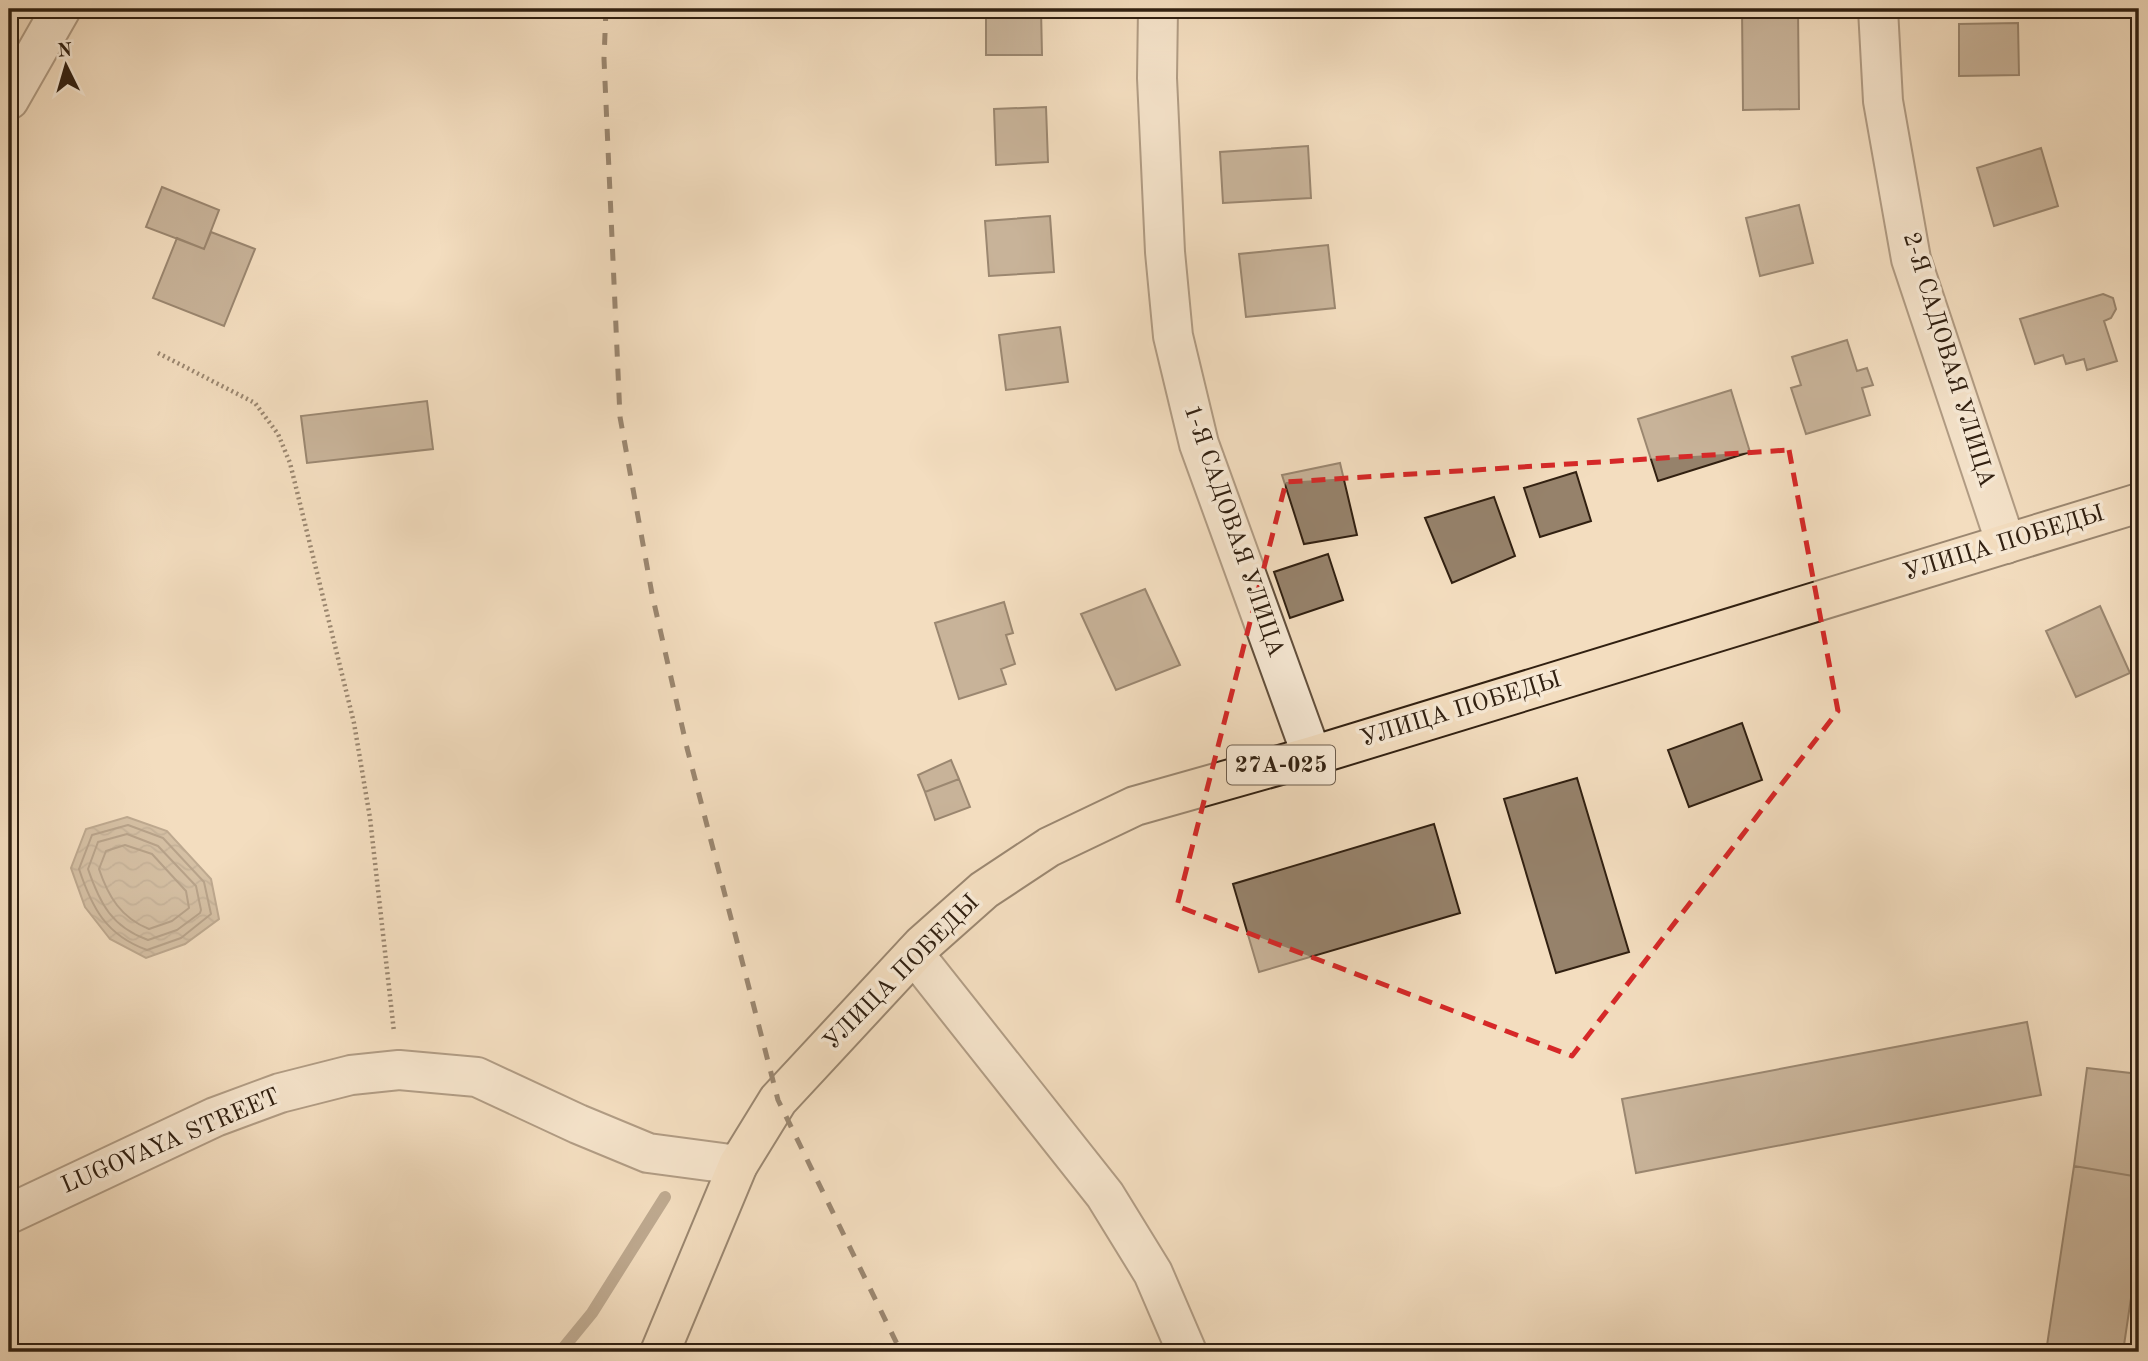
<svg xmlns="http://www.w3.org/2000/svg" width="2148" height="1361" font-family="'Old Standard TT',serif">
	<style>
		.water { fill: url(#water-waves); stroke: #7e6b56; stroke-width: 2 }
		.lines { fill: none; stroke-linecap: round; stroke-linejoin: round }
		.shore { stroke: #715e4a; stroke-width: 2 }
		.stream { stroke: #7e6b56; stroke-width: 12 }
		.building { fill: #96826b; stroke: #312011; stroke-width: 2 }
		.minor-casing { stroke: #624f3c; stroke-width: 42 }
		.major-casing { stroke: #312011; stroke-width: 42 }
		.path { stroke: #312011; stroke-width: 4.5; stroke-dasharray: 2 3.5; stroke-linecap: butt }
		.minor { stroke: #f7e9d5; stroke-width: 38 }
		.major { stroke: #f3ddbf; stroke-width: 38 }
		.rail { stroke: #312011; stroke-width: 5; stroke-dasharray: 12 12; stroke-linecap: butt }
		.marked { fill: none; stroke: #d62828; stroke-width: 5; stroke-dasharray: 14 9; stroke-linejoin: round }
		.labels { text-anchor: middle; dominant-baseline: central; stroke-width: 7; stroke-linejoin: round; paint-order: stroke }
		.shield { fill: #f7e9d5; stroke: #6c5c4c; stroke-width: 2 }
		.shield-label { font-size: 23px; font-weight: bold; fill: #312011 }
		.street-label { font-size: 24px; fill: #312011; stroke: #f7e9d5 }
	</style>
	<defs>
		<pattern id="water-waves" width="16" height="10" patternUnits="userSpaceOnUse" patternTransform="scale(1.75)"><rect width="16" height="10" fill="#b19d84"/><path d="M0 5q4-4 8 0t8 0" fill="none" stroke="#91806b"/></pattern>
	</defs>
	<rect width="100%" height="100%" fill="#f3ddbf"/>
	<filter id="stains"><feTurbulence type="fractalNoise" baseFrequency=".00286" numOctaves="4"/><feColorMatrix values="0 0 0 0 .2 0 0 0 0 .09 0 0 0 0 .02 0 0 0 .5 -.17"/></filter>
	<radialGradient id="worn" r=".72"><stop offset=".6" stop-color="#630" stop-opacity="0"/><stop offset="1" stop-color="#630" stop-opacity=".3"/></radialGradient>
	<path class="water" d="M127,817L167,831L211,879L219,919L185,944L146,958L110,939L85,907L71,868L86,829Z"/>
	<g class="lines">
		<path class="shore" d="M128,825L163,838L204,882L211,914L181,938L147,950C106,935 92,908 79,869L92,835Z
			M127,834L158,846L196,886L201,910L200,913L177,930L148,940C112,927 100,904 88,869L98,842Z
			M125,845L152,854L186,891L189,908L172,921L149,929C121,918 108,896 99,869L106,851Z"/>
		<path class="stream" d="M560,1352L592,1313L665,1197"/>
	</g>
	<path class="building" d="M986,9H1041L1042,55H986Z
		M1742,9H1798L1799,109L1743,110Z
		M2018,23L2019,75L1959,76V24Z
		M1046,107L1048,162L996,165L994,109Z
		M1308,146L1311,198L1223,203L1220,152Z
		M2041,148L2058,206L1994,226L1977,168Z
		M162,187L219,210L204,249L146,227Z
		M1799,205L1813,263L1760,276L1746,218Z
		M1050,216L1054,272L989,276L985,221Z
		M211,232L255,249L224,326L153,298L177,238L204,249Z
		M1328,245L1335,308L1246,317L1239,254Z
		M2103,294L2113,298L2116,309L2111,318L2104,321L2117,361L2087,370L2084,359L2066,364L2063,355L2035,364L2020,319Z
		M1060,327L1068,382L1006,390L999,335Z
		M1847,340L1857,371L1867,368L1873,385L1862,388L1870,415L1806,434L1791,388L1801,385L1792,357Z
		M1731,390L1750,452L1658,481L1638,419Z
		M427,401L433,449L307,463L301,416Z
		M1340,463L1357,535L1304,544L1282,475Z
		M1576,472L1591,521L1540,537L1524,488Z
		M1494,497L1515,556L1452,583L1425,518Z
		M1328,554L1343,600L1290,618L1274,572Z
		M1145,589L1180,665L1116,690L1081,614Z
		M1004,602L1013,633L1006,635L1015,664L1001,669L1006,684L959,699L935,623Z
		M2100,606L2130,673L2076,697L2046,631Z
		M1742,723L1762,780L1689,807L1668,750Z
		M951,760L959,779L925,792L918,775Z
		M1577,778L1629,952L1556,973L1504,799Z
		M959,779L970,807L935,820L925,792Z
		M1434,824L1460,913L1259,972L1233,884Z
		M2027,1022L2041,1095L1636,1173L1622,1099Z
		M2087,1068L2139,1074V1177L2074,1166Z
		M2074,1166L2139,1177V1244L2123,1352H2046Z"/>
	<g class="lines">
		<defs>
			<path id="minor" d="M1158,9L1157,78L1165,252L1173,336L1199,444L1312,756
				M1878,9L1883,101L1911,259L2006,544
				M9,100L61,9
				M914,954L1105,1195L1153,1273L1187,1352
				M9,1214L215,1117L280,1093L351,1075L399,1070L477,1077L578,1124L648,1153L738,1165"/>
			<path id="major" d="M660,1352L738,1165L778,1100L922,945L984,890L1049,847L1135,806L1312,756L2139,503"/>
		</defs>
		<use href="#minor" class="minor-casing"/>
		<use href="#major" class="major-casing"/>
		<path class="path" d="M158,353L255,403L278,434L290,463L354,723L370,818L394,1032"/>
		<use href="#minor" class="minor"/>
		<use href="#major" class="major"/>
		<path class="rail" d="M606,9L604,59L620,417L652,594L687,748L778,1100L901,1352"/>
	</g>
	<path d="M0 0H2148V1361H0ZM1789,450L1838,711L1572,1056L1177,906L1286,482Z" fill="#f3ddbf" fill-opacity=".55" fill-rule="evenodd"/>
	<path class="marked" d="M1789,450L1838,711L1572,1056L1177,906L1286,482Z"/>
	<g class="labels">
		<rect class="shield" x="1227" y="745.5" width="108" height="39" rx="5"/>
		<g class="shield-label">
			<text x="1281" y="765">27А-025</text>
		</g>
		<g class="street-label">
			<text transform="translate(1948 360) rotate(73)">2-Я САДОВАЯ УЛИЦА</text>
			<text transform="translate(1233 531) rotate(71)">1-Я САДОВАЯ УЛИЦА</text>
			<text transform="translate(2004 544) rotate(-17)">УЛИЦА ПОБЕДЫ</text>
			<text transform="translate(1461 710) rotate(-17)">УЛИЦА ПОБЕДЫ</text>
			<text transform="translate(902 973) rotate(-45)">УЛИЦА ПОБЕДЫ</text>
			<text transform="translate(171 1142) rotate(-23)">LUGOVAYA STREET</text>
		</g>
	</g>
	<rect width="2148" height="1361" fill="none" stroke="#f3ddbf" stroke-width="35"/>
	<rect x="10" y="10" width="2127" height="1340" fill="none" stroke="#312011" stroke-width="3.5"/>
	<rect x="18" y="18" width="2113" height="1326" fill="none" stroke="#312011" stroke-width="2"/>
	<g transform="translate(66 66) rotate(355)" stroke="#f7e9d5" stroke-width="5" paint-order="stroke">
	<path d="M0-5L12 26L0 18L-12 26Z" fill="#312011"/>
	<text y="-10" font-size="19" font-weight="bold" text-anchor="middle" fill="#312011">N</text>
	</g>
	<rect width="100%" height="100%" filter="url(#stains)"/>
	<rect width="100%" height="100%" fill="url(#worn)"/>
</svg>
